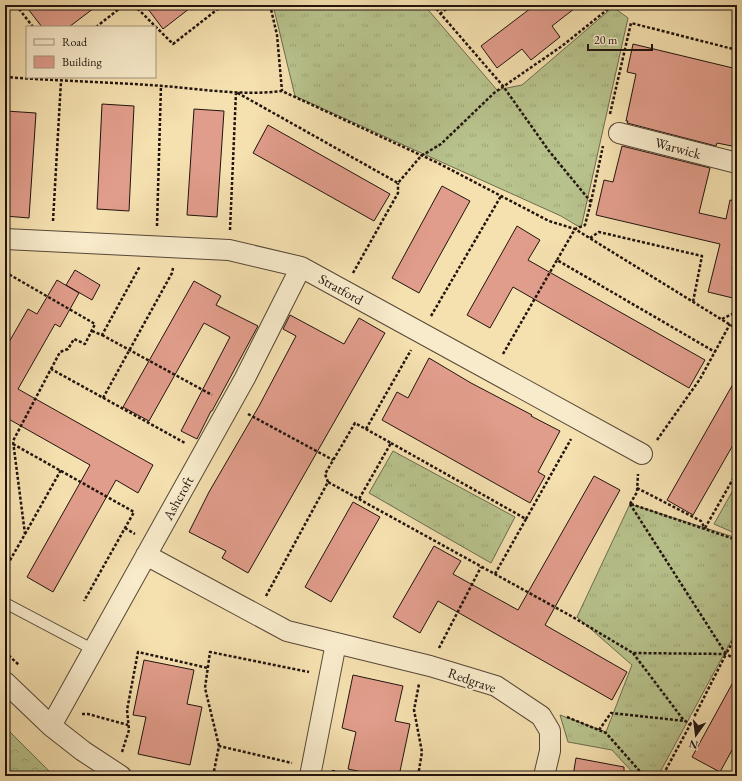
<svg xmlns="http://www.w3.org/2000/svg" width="742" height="781" font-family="'EB Garamond',serif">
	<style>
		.grass { fill: url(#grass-tufts); stroke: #6c6c4e }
		.forest { fill: url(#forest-crowns); stroke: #6c6c4e }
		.building { fill: #e19d8b; stroke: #21140e }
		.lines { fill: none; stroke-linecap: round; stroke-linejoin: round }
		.lane-casing { stroke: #564736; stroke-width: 12 }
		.street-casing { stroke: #564736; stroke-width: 22 }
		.path { stroke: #21140e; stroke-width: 2.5; stroke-dasharray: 3 2; stroke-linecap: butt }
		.lane { stroke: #f8ebcb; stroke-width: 10 }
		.street { stroke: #f8ebcb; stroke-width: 20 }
		.labels { text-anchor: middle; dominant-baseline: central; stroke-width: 4; stroke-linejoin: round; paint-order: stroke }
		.street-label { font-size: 14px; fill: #21140e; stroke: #f8ebcb }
	</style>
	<defs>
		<pattern id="grass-tufts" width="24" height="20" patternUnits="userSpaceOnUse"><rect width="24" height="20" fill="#b8c38d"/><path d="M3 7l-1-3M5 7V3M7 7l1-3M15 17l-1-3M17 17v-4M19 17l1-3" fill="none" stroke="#9ea778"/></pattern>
		<pattern id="forest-crowns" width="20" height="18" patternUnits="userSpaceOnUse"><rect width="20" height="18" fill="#b8c38d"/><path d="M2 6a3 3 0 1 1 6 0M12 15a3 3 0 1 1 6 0" fill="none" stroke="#9ea778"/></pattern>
	</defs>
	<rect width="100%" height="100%" fill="#f5e0af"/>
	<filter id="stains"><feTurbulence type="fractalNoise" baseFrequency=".005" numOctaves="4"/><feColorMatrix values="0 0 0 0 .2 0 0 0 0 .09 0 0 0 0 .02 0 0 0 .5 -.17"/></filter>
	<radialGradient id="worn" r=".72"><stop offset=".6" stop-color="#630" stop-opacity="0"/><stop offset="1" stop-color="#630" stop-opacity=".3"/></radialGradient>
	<path class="grass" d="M273,5H424L497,90L522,85L613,7L628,18L581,228L561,216L295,96Z
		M393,451L515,517L491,563L369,493Z
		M737,483V534L714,524Z
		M630,504L737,538V630L658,776H636L612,750L568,742L560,715L606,732L632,665L577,617Z"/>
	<path class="forest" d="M5,727L54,776H5Z"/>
	<path class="building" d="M25,5H98L69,27H42Z
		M145,5H194L163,29Z
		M535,5H579L552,26L560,37L531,60L522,49L497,68L481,46Z
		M633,44L737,69V147L717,143L716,146L627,123L628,121H626L636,74L627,72Z
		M102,104L134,106L129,211L97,209Z
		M194,109L224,111L217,217L187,215Z
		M6,111L36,113L29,218L5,216Z
		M268,125L390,194L374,221L253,153Z
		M622,146L710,168L699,213L726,219L730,200L737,201V250L732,268L737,270V299L708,292L720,244L596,215L604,180L613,182Z
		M442,186L470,201L419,293L392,278Z
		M517,226L540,240L528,260L705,360L689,388L513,287L490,328L467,315Z
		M75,270L100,285L92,300L66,285Z
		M57,280L79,293L60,327L55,324L18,389L153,465L138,493L116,480L53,592L27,577L90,465L5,417V349L28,309L37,314Z
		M194,281L221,296L216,305L258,326L212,411H211L197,439L181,431L230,337L204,323L149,421L123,407Z
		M290,315L344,344L359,318L385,333L248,573L222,558L226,551L189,532L209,492L259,406L296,336L283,329Z
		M429,358L471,383L532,415L531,416L560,431L538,472L545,476L530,503L382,420L397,392L408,398Z
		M737,377V438L693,515L667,500Z
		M594,476L620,490L545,625L627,672L612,700L438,601L420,633L393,617L434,546L461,561L453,574L518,610Z
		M353,502L380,517L331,602L305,587Z
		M144,660L194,670L187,704L202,707L190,765L138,754L146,717L133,715Z
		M353,675L403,686L395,721L410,724L399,776H381L348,769L356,732L342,728Z
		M737,675V741L720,772L692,757Z
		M576,758L624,767V776H573Z"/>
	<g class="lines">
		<defs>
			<path id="lane" d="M5,603L94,650"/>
			<path id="street" d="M619,133L737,163
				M5,239L229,250L301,267L642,454
				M146,555L287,631L430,666L496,686L541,716L550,731V751L544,776
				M5,682L51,726L83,751L121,776
				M51,726L245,378L301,267
				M310,776L336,643"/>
		</defs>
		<use href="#lane" class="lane-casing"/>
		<use href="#street" class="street-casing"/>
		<path class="path" d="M16,5L33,27
			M134,5L173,44L223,5
			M270,5L277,35L282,91
			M433,5L503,86L549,151L591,202L585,225L575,229L557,260
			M440,14L451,5
			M96,27L124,5
			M5,77C58,81 111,82 163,86C202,89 243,96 282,91L438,163L549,221L575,229L737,329
			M610,114L631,23L737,50
			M591,202L603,146
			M53,221L61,81
			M157,226L161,85
			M230,230L236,92L398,183L421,156L441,144L494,93L562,46L613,5
			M590,238L599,232L702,256L693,302
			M5,272L95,324L85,344L74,339L68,349L60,352L50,371
			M353,273L398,193V183
			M431,316L501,196
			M722,319L732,314L737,315
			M92,331L102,335L140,266
			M102,335L212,395
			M503,354L557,260L715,352
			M103,398L172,273L173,268
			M248,414L333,460
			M366,429L411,350
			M657,440L700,379L730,324
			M391,443L526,519L495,574
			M13,444L134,512L84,601
			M328,482L325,474L355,423L391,443L359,499
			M637,488L701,521L705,529
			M630,504L726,654L737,634
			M630,504L637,492L638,474
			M631,504L737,540
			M526,519L571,439
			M125,528L135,534
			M705,528L737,472
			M25,534L61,470
			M5,569L25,534L13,441L51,369L185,443
			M266,596L328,482L571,616L633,653L726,654L737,660
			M439,648L481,567
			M5,652L19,665
			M633,653L682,718L690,725L663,775L664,776
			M82,714H88L128,725
			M567,717L606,733L644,776
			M690,725L726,654
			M599,730L611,713L685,721
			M219,746L205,688L210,652L309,672
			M122,752L129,730L127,710L138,652L208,668
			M332,771L357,776
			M213,776L219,746L292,763
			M418,776L422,752L414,710L419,684"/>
		<use href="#lane" class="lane"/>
		<use href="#street" class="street"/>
	</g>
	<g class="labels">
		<g class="street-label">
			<text transform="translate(678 148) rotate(15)">Warwick</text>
			<text transform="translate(341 289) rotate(29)">Stratford</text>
			<text transform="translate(178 498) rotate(-61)">Ashcroft</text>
			<text transform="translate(472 680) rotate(19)">Redgrave</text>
		</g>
	</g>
	<rect width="742" height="781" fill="none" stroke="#f5e0af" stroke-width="20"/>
	<rect x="6" y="6" width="730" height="769" fill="none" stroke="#21140e" stroke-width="2"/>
	<rect x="10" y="10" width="722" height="761" fill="none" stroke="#21140e"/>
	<rect x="26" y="26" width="130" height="52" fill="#f8ebcb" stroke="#a2957f"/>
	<rect x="34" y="39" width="20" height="6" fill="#f8ebcb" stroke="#a2957f"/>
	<text x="62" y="46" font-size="12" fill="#21140e">Road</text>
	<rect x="34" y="56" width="20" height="12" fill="#e19d8b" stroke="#a2957f"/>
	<text x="62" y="66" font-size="12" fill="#21140e">Building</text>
	<g transform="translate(696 735) rotate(194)" stroke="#f8ebcb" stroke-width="3" paint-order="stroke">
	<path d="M0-3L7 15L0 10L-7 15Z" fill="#21140e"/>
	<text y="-6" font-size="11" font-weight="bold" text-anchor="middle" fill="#21140e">N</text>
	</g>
	<path d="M588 44v6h64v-6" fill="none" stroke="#21140e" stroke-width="2"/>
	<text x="594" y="44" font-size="12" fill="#21140e" stroke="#f8ebcb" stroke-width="3" paint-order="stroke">20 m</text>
	<rect width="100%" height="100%" filter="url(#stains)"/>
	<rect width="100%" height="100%" fill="url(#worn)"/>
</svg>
